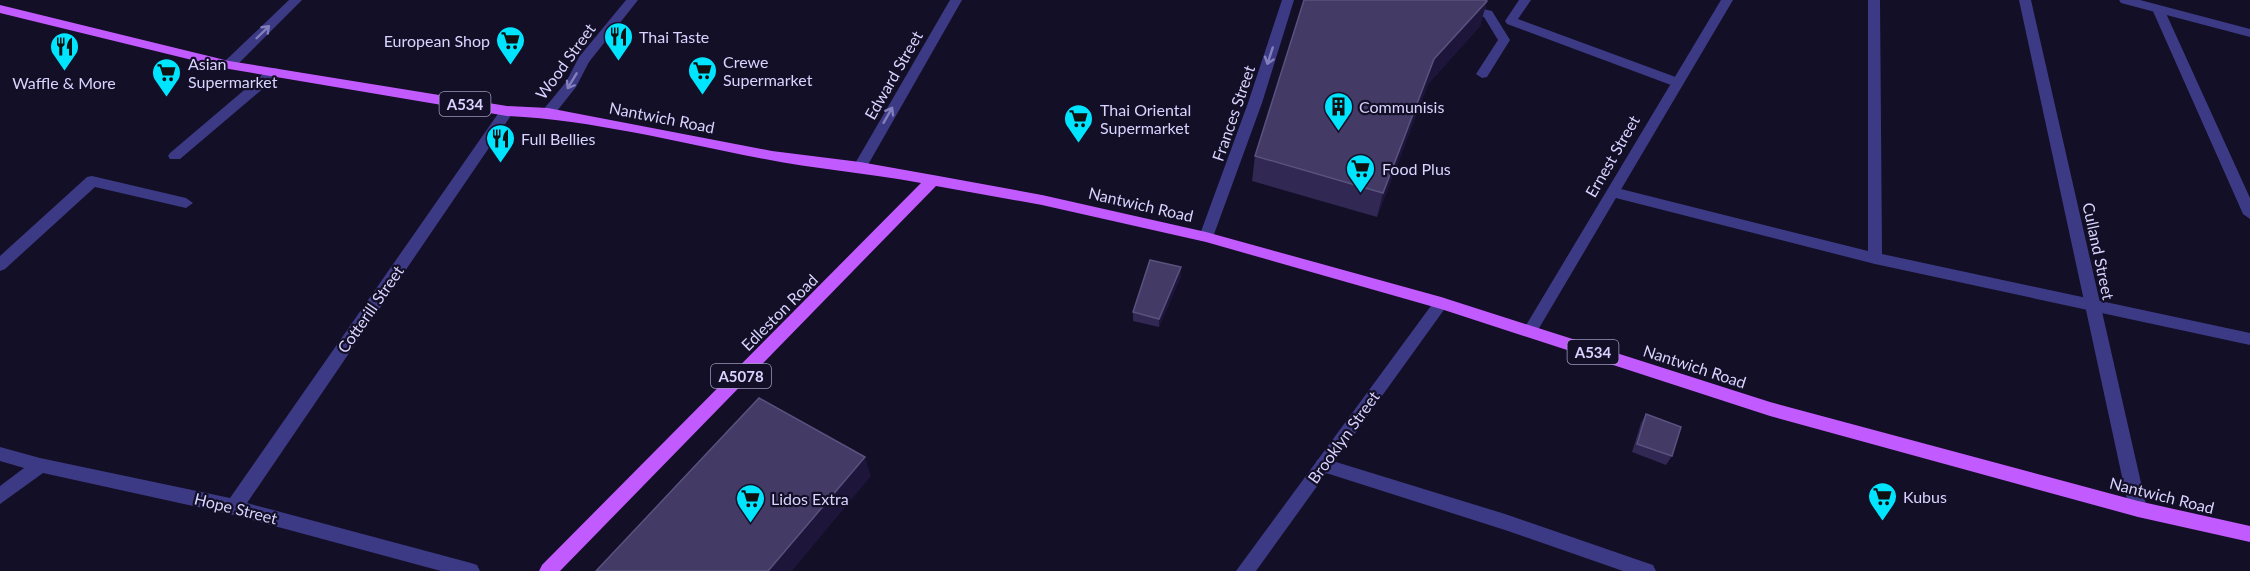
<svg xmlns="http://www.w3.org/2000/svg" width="2250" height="571" font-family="Lato,sans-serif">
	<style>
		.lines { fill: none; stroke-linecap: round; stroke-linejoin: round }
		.service { fill: #3d3a85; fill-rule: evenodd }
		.minor { fill: #3d3a85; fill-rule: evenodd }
		.primary { fill: #c25bff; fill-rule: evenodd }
		.wall { fill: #312854 }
		.shaded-wall { fill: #1d163a }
		.building { fill: #433a66; stroke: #5a527e; stroke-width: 1.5 }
		.oneway { stroke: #837fbc }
		.labels { text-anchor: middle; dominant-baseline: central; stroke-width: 4.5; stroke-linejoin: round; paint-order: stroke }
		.shield { fill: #130f26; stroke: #9e99be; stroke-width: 1.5 }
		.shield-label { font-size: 15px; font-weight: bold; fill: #d9d4ff }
		.poi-label { font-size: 16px; fill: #d9d4ff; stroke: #130f26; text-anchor: start }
		.street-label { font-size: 16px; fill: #d9d4ff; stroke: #130f26 }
	</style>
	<rect width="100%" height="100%" fill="#130f26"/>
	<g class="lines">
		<path class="service" d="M1519,0H1531L1518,19L1681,79L1682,82L1681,85H1671L1507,24L1505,21Z
			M1868,0H1880L1882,254L2250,333V345L1875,264L1608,196L1606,192L1613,187L1868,251Z
			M1466,5L1492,11L1510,40L1487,77L1482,78L1476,74L1498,40L1484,17L1462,12V6Z
			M2158,5L2164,9L2250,198V219L2243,214L2152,9Z
			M92,176L186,198L193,203L186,208L95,187L5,269L0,271V256L87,177Z
			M1323,458L1505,514L1647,563L1653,565L1656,571H1623L1505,530L1323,472L1317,470L1315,465L1317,460Z"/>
		<path class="minor" d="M289,0H302L234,68H224L223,65L224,62Z
			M626,0H638L589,62L576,87L553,116H543L541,113L543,110L566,82L579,57Z
			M950,0H962L865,170H855L853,167Z
			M1282,0H1294L1262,103L1213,237L1211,241H1201L1199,237L1248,103Z
			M1721,0H1733L1535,335L1530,337L1525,335L1522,331L1525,327Z
			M2019,0H2031L2147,509L2144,514L2138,517L2132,514L2129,509Z
			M2119,0H2140L2250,29V37L2121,3Z
			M274,68L279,69L280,72L279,75L180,159H170L168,156L170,153L269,69Z
			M507,106L514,111L512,114L247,503L471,563L477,565L480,571H441L234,515L43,473L0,504V486L24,468L0,461V447L40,458L230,498L502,108Z
			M1441,297L1446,299L1449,303L1446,307L1256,571H1236L1436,299Z"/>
		<path class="primary" d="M0,5L229,61L507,106L548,108L772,151L860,162L933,175L1042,195L1206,232L1441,297L1770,402L2138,501L2250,526V542L2138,517L1770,416L1441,309L1206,242L1042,205L936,186L560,571H539L542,565L921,183C867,173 813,169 759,158C676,142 592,120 507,116L229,69L0,13Z"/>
	</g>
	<path class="wall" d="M1487,1L1480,26L1428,84L1377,217L1252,181L1255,156Z
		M1181,276L1159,327L1133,321V312Z
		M1646,414L1672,456L1666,465L1632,452L1641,423Z"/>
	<path class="shaded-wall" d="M1487,1L1480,26L1428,84L1377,217L1383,193L1434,59Z
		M1181,267V276L1159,327V319Z
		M865,457L871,476L792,571H768Z"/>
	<path class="building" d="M1304,0H1484L1487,1L1434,59L1383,193L1255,156Z
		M1150,260L1181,267L1159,319L1133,312Z
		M759,398L865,457L768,571H596Z
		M1646,414L1681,427L1672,456L1637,444Z"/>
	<defs><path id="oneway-shaft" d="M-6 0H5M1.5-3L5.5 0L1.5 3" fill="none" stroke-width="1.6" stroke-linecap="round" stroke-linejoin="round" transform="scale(1.5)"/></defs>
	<g class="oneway">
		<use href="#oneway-shaft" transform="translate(263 32) rotate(-44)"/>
		<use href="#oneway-shaft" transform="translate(1270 56) rotate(108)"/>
		<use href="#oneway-shaft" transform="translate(572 81) rotate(121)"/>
		<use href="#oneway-shaft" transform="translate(888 115) rotate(-60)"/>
	</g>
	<defs>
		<symbol id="restaurant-pin" viewBox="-11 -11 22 30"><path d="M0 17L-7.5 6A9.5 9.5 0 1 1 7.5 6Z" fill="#00e5ff" stroke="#130f26"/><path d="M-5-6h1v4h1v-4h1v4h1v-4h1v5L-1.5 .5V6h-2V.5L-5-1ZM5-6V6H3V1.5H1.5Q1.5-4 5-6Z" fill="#111"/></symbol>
		<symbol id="supermarket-pin" viewBox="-11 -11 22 30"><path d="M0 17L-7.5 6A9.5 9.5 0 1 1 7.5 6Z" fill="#00e5ff" stroke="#130f26"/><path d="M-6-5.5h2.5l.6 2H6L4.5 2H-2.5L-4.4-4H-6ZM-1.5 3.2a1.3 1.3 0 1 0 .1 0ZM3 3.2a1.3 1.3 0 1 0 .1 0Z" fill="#111"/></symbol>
		<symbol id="building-pin" viewBox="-11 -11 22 30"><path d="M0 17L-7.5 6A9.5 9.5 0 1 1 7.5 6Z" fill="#00e5ff" stroke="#130f26"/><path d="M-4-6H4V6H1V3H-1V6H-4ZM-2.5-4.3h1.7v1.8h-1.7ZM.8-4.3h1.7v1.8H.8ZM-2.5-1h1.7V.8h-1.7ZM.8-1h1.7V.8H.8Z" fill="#111"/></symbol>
	</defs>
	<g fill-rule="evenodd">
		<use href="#restaurant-pin" x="602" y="20" width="33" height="45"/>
		<use href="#supermarket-pin" x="494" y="24" width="33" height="45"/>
		<use href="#restaurant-pin" x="48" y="30" width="33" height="45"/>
		<use href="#supermarket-pin" x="686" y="54" width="33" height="45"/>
		<use href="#supermarket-pin" x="150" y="56" width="33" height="45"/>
		<use href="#building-pin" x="1322" y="90" width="33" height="45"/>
		<use href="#supermarket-pin" x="1062" y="102" width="33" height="45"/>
		<use href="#restaurant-pin" x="484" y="122" width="33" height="45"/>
		<use href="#supermarket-pin" x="1344" y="152" width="33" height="45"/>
		<use href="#supermarket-pin" x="1866" y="480" width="33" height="45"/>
		<use href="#supermarket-pin" x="734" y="482" width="33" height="45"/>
	</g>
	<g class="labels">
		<g class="shield">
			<rect x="439.5" y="92" width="51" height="24" rx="4.5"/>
			<rect x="1567.5" y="340" width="51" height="24" rx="4.5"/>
			<rect x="711" y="364" width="60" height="24" rx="4.5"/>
		</g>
		<g class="shield-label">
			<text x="465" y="104">A534</text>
			<text x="1593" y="352">A534</text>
			<text x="741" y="376">A5078</text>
		</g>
		<g class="poi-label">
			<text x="639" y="36">Thai Taste</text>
			<text x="490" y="40" text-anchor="end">European Shop</text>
			<text x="723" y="61">Crewe<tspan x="723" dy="18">Supermarket</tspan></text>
			<text x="188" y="63">Asian<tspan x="188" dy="18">Supermarket</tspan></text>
			<text x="64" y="82" text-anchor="middle">Waffle &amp; More</text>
			<text x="1359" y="106">Communisis</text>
			<text x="1100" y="109">Thai Oriental<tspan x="1100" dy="18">Supermarket</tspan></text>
			<text x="521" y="138">Full Bellies</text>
			<text x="1382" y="168">Food Plus</text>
			<text x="1903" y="496">Kubus</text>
			<text x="771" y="498">Lidos Extra</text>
		</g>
		<g class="street-label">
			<text transform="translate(565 61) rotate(-54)">Wood Street</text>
			<text transform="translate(893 75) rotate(-60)">Edward Street</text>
			<text transform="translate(1233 113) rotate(-71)">Frances Street</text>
			<text transform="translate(662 117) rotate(11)">Nantwich Road</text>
			<text transform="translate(1612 156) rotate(-60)">Ernest Street</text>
			<text transform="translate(1141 204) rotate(13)">Nantwich Road</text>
			<text transform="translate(2099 251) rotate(78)">Culland Street</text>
			<text transform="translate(370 309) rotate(-55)">Cotterill Street</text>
			<text transform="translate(779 312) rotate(-45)">Edleston Road</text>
			<text transform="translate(1695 366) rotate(18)">Nantwich Road</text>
			<text transform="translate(1343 437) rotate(-54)">Brooklyn Street</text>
			<text transform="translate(2162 495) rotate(14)">Nantwich Road</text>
			<text transform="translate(236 508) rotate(14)">Hope Street</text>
		</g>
	</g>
</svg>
